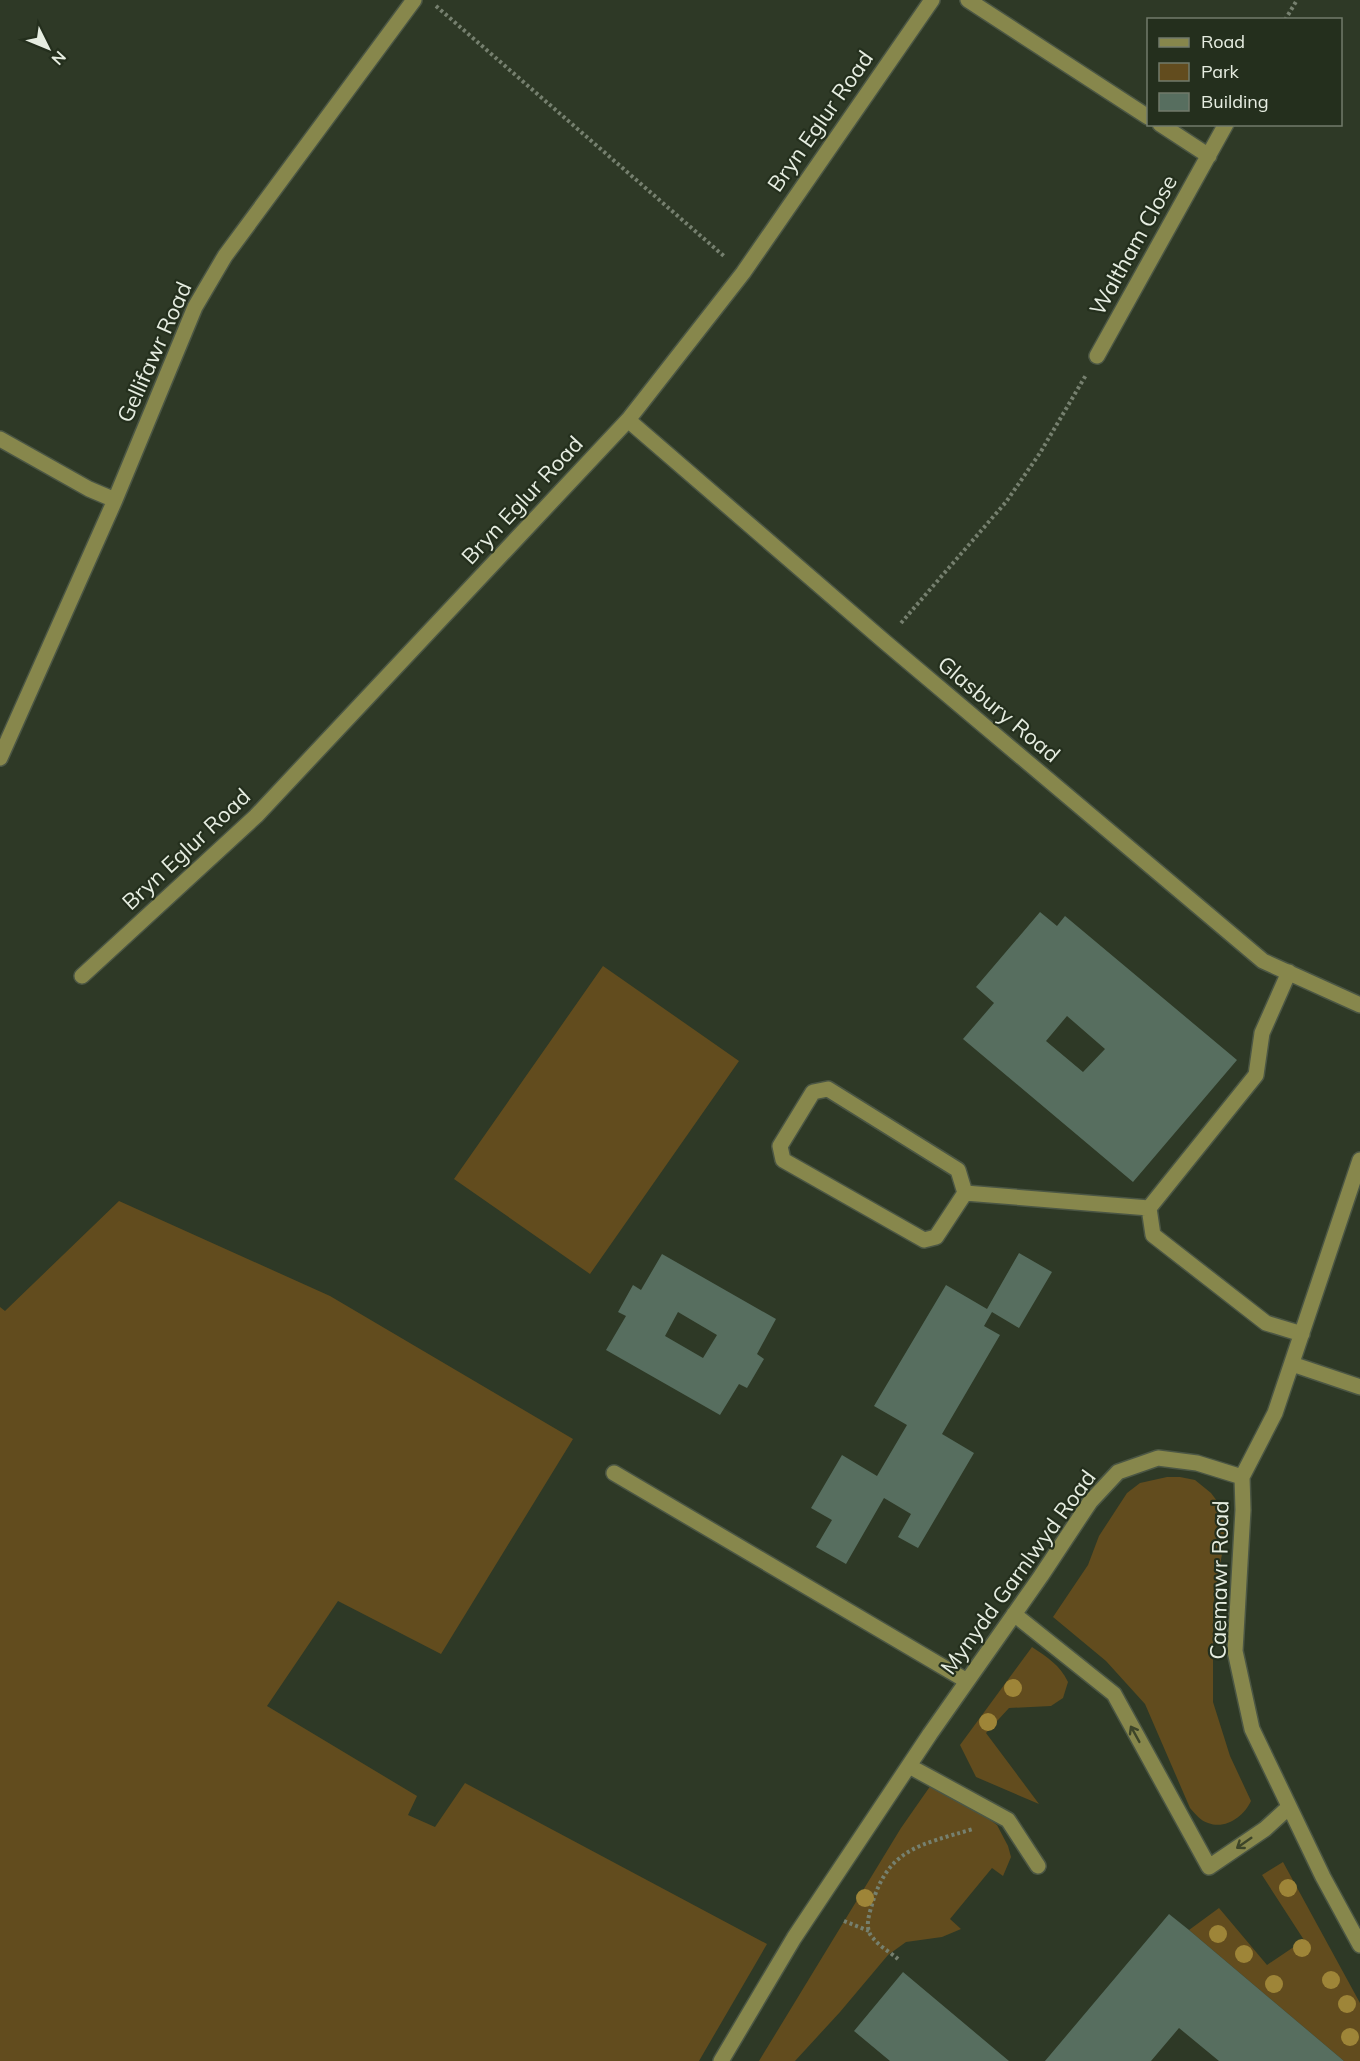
<svg xmlns="http://www.w3.org/2000/svg" width="1360" height="2061" font-family="Mulish,sans-serif">
	<style>
		.green { fill: #624c1e }
		.building { fill: #576e5f; fill-rule: evenodd }
		.lines { fill: none; stroke-linecap: round; stroke-linejoin: round }
		.minor-casing { stroke: #4b5644; stroke-width: 18 }
		.path { stroke: #76806f; stroke-width: 4; stroke-dasharray: 3 3; stroke-linecap: butt }
		.minor { stroke: #87874c; stroke-width: 15 }
		.tree { fill: #9e8538 }
		.oneway { stroke: #3d4529 }
		.labels { text-anchor: middle; dominant-baseline: central; stroke-width: 4.5; stroke-linejoin: round; paint-order: stroke }
		.street-label { font-size: 22px; fill: #e6ede1; stroke: #242f1d }
	</style>
	<rect width="100%" height="100%" fill="#2e3926"/>
	<path class="green" d="M603,966L739,1061L590,1274L454,1179Z
		M119,1201L330,1296L573,1439L441,1654L338,1601L267,1706L417,1796L408,1815L435,1827L465,1783L767,1944L699,2061H0V1307L5,1311Z
		M1167,1477H1180L1195,1480L1211,1493L1223,1509L1225,1537L1213,1605V1702L1230,1756L1251,1801C1244,1816 1226,1830 1208,1823C1201,1821 1195,1814 1190,1808L1145,1704L1106,1661L1053,1617L1088,1565L1099,1536L1127,1493L1140,1483Z
		M1032,1647C1047,1657 1060,1665 1068,1682L1063,1698L1051,1706L1009,1708L986,1733L1039,1804L976,1777L960,1745Z
		M931,1785L978,1811L997,1825L1008,1846L1011,1857L1003,1876L992,1868L950,1919L961,1929L942,1937L906,1942L888,1955L840,2012L795,2061H759L901,1828Z
		M1283,1862L1360,2003V2061H1344L1189,1930L1219,1908L1267,1965L1304,1940L1262,1875Z"/>
	<path class="building" d="M1040,912L1057,926L1065,916L1237,1060L1133,1182L963,1039L994,1003L976,987ZM1067,1016L1105,1049L1083,1072L1046,1041Z
		M1019,1253L1052,1272L1019,1328L992,1312L984,1326L1000,1335L942,1434L974,1453L918,1548L898,1537L911,1514L884,1498L846,1564L816,1547L832,1520L811,1508L842,1455L877,1476L907,1425L874,1406L946,1285L987,1309Z
		M662,1254L776,1319L757,1354L764,1359L747,1388L739,1384L720,1415L606,1350L626,1316L618,1312L633,1285L641,1290ZM678,1312L717,1335L703,1358L665,1336Z
		M1169,1914L1189,1930L1344,2061H1219L1179,2028L1151,2061H1045Z
		M903,1972L1009,2061H890L854,2031Z"/>
	<g class="lines">
		<defs>
			<path id="minor" d="M968,0L1148,117
				M1160,124L1209,156
				M1097,356L1226,124
				M628,420L885,642L1263,961L1360,1005
				M0,439L89,489L115,500
				M0,758L115,500L195,307L225,256L414,0
				M1289,972L1262,1033L1256,1075L1149,1208L1153,1235L1266,1323L1302,1334
				M82,976L256,816L628,420L743,273L932,0
				M1360,1160L1275,1413L1242,1477L1243,1510L1235,1651L1252,1729L1323,1877L1360,1945
				M965,1193L958,1170L828,1089L813,1092L780,1146L783,1160L924,1240L936,1237L965,1193L1149,1208
				M1292,1364L1360,1387
				M614,1473L967,1681
				M1014,1614L1114,1694L1209,1867L1265,1829L1289,1807
				M909,1766L1008,1820L1038,1866
				M721,2061L794,1938L930,1734L1041,1576L1090,1502L1118,1472L1158,1458L1197,1463L1242,1477"/>
		</defs>
		<use href="#minor" class="minor-casing"/>
		<path class="path" d="M436,6L725,257
			M1285,20L1297,0
			M901,623L1006,502L1040,453L1086,375
			M844,1921L869,1931
			M898,1959C890,1952 879,1946 873,1938C865,1930 868,1918 871,1908C887,1848 920,1845 973,1829"/>
		<use href="#minor" class="minor"/>
	</g>
	<g class="tree">
		<circle cx="1013" cy="1688" r="9"/>
		<circle cx="988" cy="1722" r="9"/>
		<circle cx="1288" cy="1888" r="9"/>
		<circle cx="865" cy="1898" r="9"/>
		<circle cx="1218" cy="1934" r="9"/>
		<circle cx="1302" cy="1948" r="9"/>
		<circle cx="1244" cy="1954" r="9"/>
		<circle cx="1331" cy="1980" r="9"/>
		<circle cx="1274" cy="1984" r="9"/>
		<circle cx="1347" cy="2004" r="9"/>
		<circle cx="1350" cy="2037" r="9"/>
	</g>
	<defs><path id="oneway-shaft" d="M-6 0H5M1.5-3L5.5 0L1.5 3" fill="none" stroke-width="1.6" stroke-linecap="round" stroke-linejoin="round" transform="scale(1.5)"/></defs>
	<g class="oneway">
		<use href="#oneway-shaft" transform="translate(1135 1734) rotate(-119)"/>
		<use href="#oneway-shaft" transform="translate(1244 1843) rotate(145)"/>
	</g>
	<g class="labels">
		<g class="street-label">
			<text transform="translate(820 121) rotate(-55)">Bryn Eglur Road</text>
			<text transform="translate(1133 245) rotate(-61)">Waltham Close</text>
			<text transform="translate(154 352) rotate(-66)">Gellifawr Road</text>
			<text transform="translate(522 500) rotate(-47)">Bryn Eglur Road</text>
			<text transform="translate(999 709) rotate(40)">Glasbury Road</text>
			<text transform="translate(186 849) rotate(-43)">Bryn Eglur Road</text>
			<text transform="translate(1018 1572) rotate(-54)">Mynydd Garnlwyd Road</text>
			<text transform="translate(1219 1580) rotate(-89)">Caemawr Road</text>
		</g>
	</g>
	<rect x="1147" y="18" width="195" height="108" fill="#242f1d" stroke="#727b6b" stroke-width="1.5"/>
	<rect x="1159" y="38" width="30" height="9" fill="#87874c" stroke="#727b6b" stroke-width="1.5"/>
	<text x="1201" y="48" font-size="18" fill="#e6ede1">Road</text>
	<rect x="1159" y="63" width="30" height="18" fill="#624c1e" stroke="#727b6b" stroke-width="1.5"/>
	<text x="1201" y="78" font-size="18" fill="#e6ede1">Park</text>
	<rect x="1159" y="93" width="30" height="18" fill="#576e5f" stroke="#727b6b" stroke-width="1.5"/>
	<text x="1201" y="108" font-size="18" fill="#e6ede1">Building</text>
	<g transform="translate(48 48) rotate(133)" stroke="#242f1d" stroke-width="4.5" paint-order="stroke">
	<path d="M0-4.5L10 22L0 15L-10 22Z" fill="#e6ede1"/>
	<text y="-9" font-size="16" font-weight="bold" text-anchor="middle" fill="#e6ede1">N</text>
	</g>
</svg>
